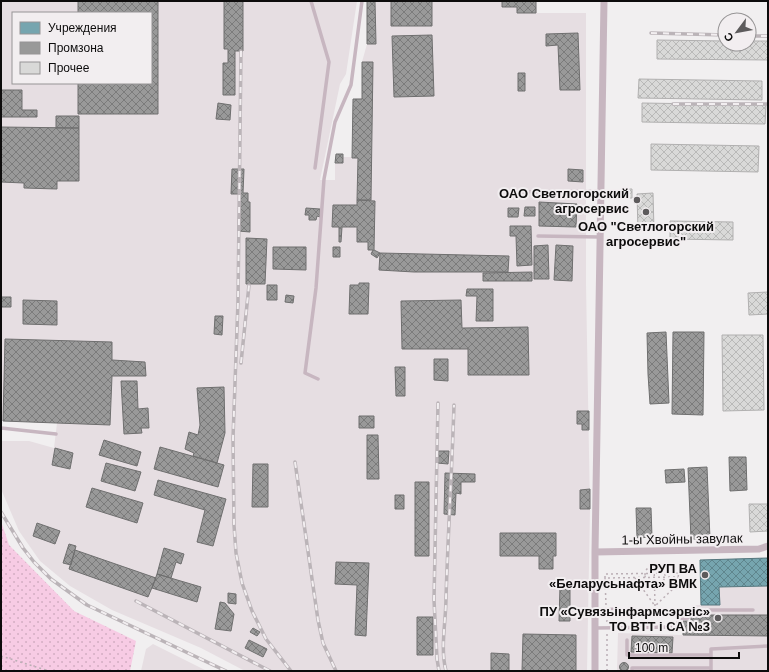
<svg xmlns="http://www.w3.org/2000/svg" width="769" height="672" font-family="Arial,sans-serif">
<style>
.built{fill:#e6dee2;fill-rule:evenodd}
.garden{fill:url(#garden-dots)}
.public{fill:url(#public-cross-hatch);stroke:#56777e}
.industry{fill:url(#industry-cross-hatch);stroke:#6f6f6f}
.building{fill:url(#building-cross-hatch);stroke:#b1b0b0}
.lines{fill:none;stroke-linecap:round;stroke-linejoin:round}
.path{stroke:#bbafb5;stroke-width:1.5;stroke-dasharray:2 3;stroke-linecap:butt}
.lane{stroke:#c7b6c0;stroke-width:3.5}
.street{stroke:#c7b6c0;stroke-width:7}
.rail-casing{stroke:#bbb4b8;stroke-width:3.5}
.rail{stroke:#f2eef0;stroke-width:2;stroke-dasharray:6;stroke-linecap:butt}
.poi-dot{fill:#5d5b5c;stroke:#f2eef0;stroke-width:1.5}
.labels{text-anchor:middle;dominant-baseline:central;stroke-width:4;stroke-linejoin:round;paint-order:stroke}
.poi-label{font-size:13px;font-weight:bold;fill:#0d0c0c;stroke:#f2eef0;text-anchor:end}
.street-label{font-size:13px;fill:#0d0c0c;stroke:#f2eef0}
</style>
<defs>
<pattern id="garden-dots" width="8" height="8" patternUnits="userSpaceOnUse"><rect width="8" height="8" fill="#f7cbe4"/><path d="M2 2h.1M6 6h.1" fill="none" stroke="#d3adc2" stroke-width="1.8" stroke-linecap="round"/></pattern>
<pattern id="public-cross-hatch" width="8" height="8" patternUnits="userSpaceOnUse"><rect width="8" height="8" fill="#76a5af"/><path d="M0 0l8 8M0 8l8-8" fill="none" stroke="#5f858d"/></pattern>
<pattern id="industry-cross-hatch" width="8" height="8" patternUnits="userSpaceOnUse"><rect width="8" height="8" fill="#999"/><path d="M0 0l8 8M0 8l8-8" fill="none" stroke="#7b7b7b"/></pattern>
<pattern id="building-cross-hatch" width="8" height="8" patternUnits="userSpaceOnUse"><rect width="8" height="8" fill="#d9d9d8"/><path d="M0 0l8 8M0 8l8-8" fill="none" stroke="#b9b9b8"/></pattern>
</defs>
<rect width="100%" height="100%" fill="#f1eff0"/>
<path class="built" d="M1,1H357L346,74L340,84L320,180H335V163L343,162V157H352L353,99L362,98V62L367,44V1H536L537,13H586V284L590,509L587,671H245L201,648L112,610L70,586L40,561L19,531L1,489V441H29L54,448L57,423L1,421ZM13,13H151V83H13ZM531,272L532,281H483V273Z
M768,558V671H617L618,633L683,635V621H691L692,605H701L700,560Z
M153,644L207,671H141L146,649Z"/>
<path class="garden" d="M1,521L9,545L74,611L136,641L130,671H1Z"/>
<path class="public" d="M768,558V586L719,587L720,605H701L700,560Z"/>
<path class="industry" d="M78,1H158V114H78V83H151V13H78Z
M224,1H243V51H235V95H223V63H228V49H224Z
M367,1H375L376,44H367Z
M391,1H432V26H391Z
M502,1H536V13H517V7H502Z
M578,33L580,90H560L558,45L546,46V34Z
M432,35L434,96L394,97L392,36Z
M362,62H373L371,200H357L358,158H352L353,99H362Z
M518,73H525V91H518Z
M1,90H22V110H37V117H1Z
M218,103L231,105L230,120L216,119Z
M56,116H79V128H56Z
M1,127L79,128V181H57V189L24,188V183L1,182Z
M336,154H343V163H335Z
M232,169H244L243,193H248V202H250V232L238,231L239,194H231Z
M568,169L583,170V182L568,181Z
M357,200L375,201L374,250L380,253L377,258L371,254L373,250H368V242H357V227H342L341,242H339V227H332L333,205H357Z
M539,202L577,204L576,227L539,226Z
M525,207H535V216H524Z
M306,208L320,209V217L317,216L316,220H309V215H305Z
M508,208H519L518,217H508Z
M510,226H531L532,265L517,266L516,236H510Z
M246,238L267,239L265,284H246Z
M548,245L549,279H534V246Z
M556,245L573,246L572,281L554,280Z
M273,247H306V270L273,269Z
M333,247H340V257H333Z
M380,253L509,256L508,272H414L379,270Z
M532,272V281H483V273Z
M359,283H369L368,314H349L350,285H359Z
M267,285H277V300H267Z
M467,289H493V321H476L477,296H466Z
M286,295L294,296L293,303L285,302Z
M1,297H11V307H1Z
M23,300L57,301V325L23,324Z
M461,300L462,328L528,327L529,375H468V349H402L401,301Z
M215,316H223L222,335L214,334Z
M666,332L669,403L650,404L648,374L647,333Z
M673,332H704L703,415L672,414Z
M5,339L112,342V360L145,362L146,376H112L110,425L3,421Z
M434,359H448V381L434,380Z
M395,367H405V396H396Z
M121,381H137L138,409L148,408L149,428H141L142,433L124,434Z
M224,387L225,433L217,463L193,456L194,453L185,449L189,432L198,435L200,425L197,388Z
M577,411H589V430H582V424H577Z
M359,416H374V428H359Z
M367,435H378L379,479H367Z
M104,440L141,452L137,466L99,455Z
M160,447L224,465L218,487L154,469Z
M55,448L73,453L70,469L52,465Z
M438,451H449L448,464L437,463Z
M729,457H746L747,490L730,491Z
M106,463L141,472L135,491L101,481Z
M253,464H268V507H252Z
M707,467L710,539H691L688,468Z
M684,469L685,482L666,483L665,470Z
M445,473L475,474V482H461V494L456,493L455,515L444,514Z
M158,480L226,499L213,546L197,542L205,510L154,495Z
M415,482H429V556H415Z
M92,488L143,503L137,523L86,507Z
M590,489V509H580V490Z
M395,495H404V509H395Z
M636,508H651L652,537L637,538Z
M37,523L60,531L55,544L33,536Z
M500,533H556V556H553V569H539V556H500Z
M69,544L76,546L71,565L63,563Z
M164,548L184,554L181,564L176,562L171,578L157,574Z
M75,550L156,578L148,597L69,569Z
M336,562L369,563L366,636L355,635L357,585L335,584Z
M157,574L201,587L197,602L152,588Z
M560,586L570,587V621H559Z
M228,593L236,594V604L228,603Z
M220,602L225,603L234,614L231,631L215,629Z
M691,615H768V636L683,635V621H691Z
M417,617H433V655H417Z
M253,628L260,632L257,636L250,632Z
M523,634L576,635V671H522Z
M632,636L673,637L672,653L631,652Z
M249,640L267,649L263,657L245,648Z
M491,653L509,654V671H491Z
M619.5 667a4.5 4.5 0 1 1 9 0a4.5 4.5 0 1 1-9 0Z"/>
<path class="building" d="M657,40L725,41V44H749V41H768V60L657,59Z
M639,79L762,81V100L638,98Z
M642,103L766,105L765,124L642,122Z
M651,144L759,146L758,172L651,170Z
M624,189H632V198H624Z
M653,193L654,230L638,231L637,194Z
M670,221L733,222V240L670,239Z
M768,292V314L749,315L748,293Z
M722,335H763L764,410L723,411Z
M749,504H768V531L750,532Z"/>
<g class="lines">
<path class="path" d="M654,564L655,606
M645 575a10 10 0 1 1 20 0a10 10 0 1 1-20 0Z
M605,578V574L679,573L678,577
M635,578L655,606
M606,605L605,578L678,577V584L655,606
M607,615V623
M1,656L49,671
M607,671V633"/>
<path class="lane" d="M311,1L329,62L315,168
M521,192L601,191
M538,236L600,237
M318,379L305,373L316,288L324,179L335,122L351,85L362,1
M1,428L56,434
M595,610L618,609L624,613H670
M595,628L675,627H677L679,619L688,618L689,611L691,610H753
M627,640V655H711
M632,671V668H711
M711,671V649L768,646"/>
<path class="street" d="M595,552L759,549L768,546
M595,671V552L604,1"/>
<defs>
<path id="rail" d="M651,33L725,35
M749,36H768
M241,51L238,301L233,438L234,525L236,553L242,583L252,611L266,639L291,671
M673,104H768
M241,363L249,285
M438,403L434,600L437,659L439,671
M295,462L318,620L323,643L336,671
M1,512L23,548L34,562L51,579L87,605L226,671
M136,601L270,671
M446,671C440,648 446,621 446,598C448,533 452,469 454,405"/>
</defs>
<use href="#rail" class="rail-casing"/>
<use href="#rail" class="rail"/>
</g>
<g class="poi-dot">
<circle cx="637" cy="200" r="4"/>
<circle cx="646" cy="212" r="4"/>
<circle cx="705" cy="575" r="4"/>
<circle cx="718" cy="618" r="4"/>
</g>
<g class="labels">
<g class="poi-label">
<text x="629" y="193">ОАО Светлогорский<tspan x="629" dy="15">агросервис</tspan></text>
<text x="646" y="226" text-anchor="middle">ОАО "Светлогорский<tspan x="646" dy="15">агросервис"</tspan></text>
<text x="697" y="568">РУП ВА<tspan x="697" dy="15">«Беларусьнафта» ВМК</tspan></text>
<text x="710" y="611">ПУ «Сувязьінфармсэрвіс»<tspan x="710" dy="15">ТО ВТТ і СА №3</tspan></text>
</g>
<g class="street-label">
<text transform="translate(682 539) rotate(-1)">1-ы Хвойны завулак</text>
</g>
</g>
<rect width="769" height="672" fill="none" stroke="#0d0c0c" stroke-width="4"/>
<rect x="12" y="12" width="140" height="72" fill="#f2eef0" stroke="#969495"/>
<rect x="20" y="22" width="20" height="12" fill="#76a5af" stroke="#969495"/>
<text x="48" y="32" font-size="12" fill="#0d0c0c">Учреждения</text>
<rect x="20" y="42" width="20" height="12" fill="#999999" stroke="#969495"/>
<text x="48" y="52" font-size="12" fill="#0d0c0c">Промзона</text>
<rect x="20" y="62" width="20" height="12" fill="#d9d9d8" stroke="#969495"/>
<text x="48" y="72" font-size="12" fill="#0d0c0c">Прочее</text>
<g transform="translate(737 32) rotate(238)"><circle r="19" fill="#f2eef0" stroke="#969495"/>
<path d="M0-3L7 15L0 10L-7 15Z" fill="#5d5b5c"/>
<text y="-6" font-size="11" font-weight="bold" text-anchor="middle" fill="#0d0c0c">С</text>
</g>
<path d="M629 652v6h110v-6" fill="none" stroke="#0d0c0c" stroke-width="2"/>
<text x="635" y="652" font-size="12" fill="#0d0c0c" stroke="#f2eef0" stroke-width="3" paint-order="stroke">100 m</text>
</svg>
